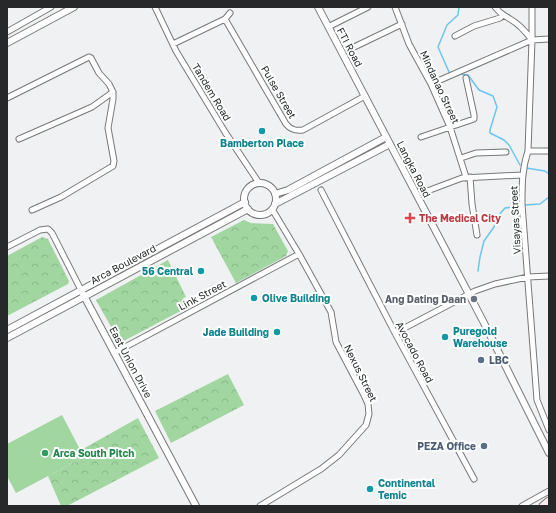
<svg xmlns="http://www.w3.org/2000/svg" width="556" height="513" font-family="'Golos Text',sans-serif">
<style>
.green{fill:#a1d6a0}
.park{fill:url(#park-crowns)}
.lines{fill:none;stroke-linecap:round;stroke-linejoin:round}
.stream{stroke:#6cc4f0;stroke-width:1.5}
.minor-casing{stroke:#777879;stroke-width:7}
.tertiary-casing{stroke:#777879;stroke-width:8}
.secondary-casing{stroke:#777879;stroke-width:9}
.minor{stroke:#fff;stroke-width:5}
.tertiary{stroke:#fff;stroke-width:6}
.secondary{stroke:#fdeef1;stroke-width:7}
.culture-dot{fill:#0f9aa8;stroke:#feffff;stroke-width:1.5}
.health-dot{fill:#e0444e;stroke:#feffff;stroke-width:1.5}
.worship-dot{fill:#6b7280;stroke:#feffff;stroke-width:1.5}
.service-dot{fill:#5c6f8a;stroke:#feffff;stroke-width:1.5}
.leisure-dot{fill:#2e9e5b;stroke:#feffff;stroke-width:1.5}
.labels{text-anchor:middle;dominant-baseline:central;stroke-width:4;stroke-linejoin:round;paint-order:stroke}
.street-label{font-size:10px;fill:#272829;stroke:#feffff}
.culture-label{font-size:10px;font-weight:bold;fill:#0d838f;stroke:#feffff;text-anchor:start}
.health-label{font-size:10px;font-weight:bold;fill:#be3a42;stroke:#feffff;text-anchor:start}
.worship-label{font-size:10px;font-weight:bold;fill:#5b616d;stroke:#feffff;text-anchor:end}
.service-label{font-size:10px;font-weight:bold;fill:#4e5e75;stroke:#feffff;text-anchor:start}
.leisure-label{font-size:10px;font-weight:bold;fill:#27864d;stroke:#feffff;text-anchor:start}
</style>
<defs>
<pattern id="park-crowns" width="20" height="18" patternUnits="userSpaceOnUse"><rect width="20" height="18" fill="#a1d6a0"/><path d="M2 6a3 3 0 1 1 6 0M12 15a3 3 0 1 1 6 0" fill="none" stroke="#8bb88a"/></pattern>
</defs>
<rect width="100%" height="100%" fill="#f0f1f3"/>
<path class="green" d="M62,415L84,457L16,493L7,476V444Z"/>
<path class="park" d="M244,220L251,223L273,224L288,251L286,256L236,283L211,237Z
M42,237L48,239L69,281L68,284L7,316V256Z
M168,260L186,297L183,298L188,307L120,343L96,300Z
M228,374L244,405L171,443L155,411Z
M138,418L159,458L67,506H61L48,476L84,457L81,450Z"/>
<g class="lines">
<path class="stream" d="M451,73L449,72L438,47L447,25L458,15L459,7
M459,74L468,75L479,90L493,96L497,107L490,130V133L504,140L509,145L520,165
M526,168L545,171L549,174
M525,205L540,204L549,197
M478,271L480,257L484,241L494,227L498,216L505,208L521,206"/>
<defs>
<path id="minor" d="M155,7L176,51L225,132L259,183
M395,7L409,44L431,84L450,127L466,177
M495,7C501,15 503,14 510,19C519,24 526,32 532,40
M532,7V40L528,151C522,169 522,185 522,204L537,400L549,430
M225,19L286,124C291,130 296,131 303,130L365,96
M225,19L230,13
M332,25L368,7
M7,32L51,7
M455,36L474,26L500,18L503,15
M173,44L225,19
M350,49L402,24
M431,84L532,40L549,39
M7,98L89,57L91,58L99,73L109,84L113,92V99L108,128L114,161L113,166L61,197L32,210
M421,137L474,119V115L466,78
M19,139L92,107L113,92
M528,151H549
M461,158L476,153L506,152
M470,177L472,204L477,235
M321,190L395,333L474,479
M422,193L462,178L522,175
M7,247L40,230L48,229L52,233L81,290
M395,333L475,291L495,284L528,277L549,276
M114,353L299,254
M260,506L321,469L339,455L366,425L369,414L368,404L364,395L336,342L331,312L299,254L272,209
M522,506L549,491"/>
<path id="tertiary" d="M318,7L483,321L549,453
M7,43L74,7
M244 199a16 16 0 1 1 32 0a16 16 0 1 1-32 0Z
M275,194L288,190L386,137
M275,204L390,144
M83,294L196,506
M7,330L245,202
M7,338L248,209"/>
<path id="secondary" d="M543,506L549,501"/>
</defs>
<use href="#minor" class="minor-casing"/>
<use href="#tertiary" class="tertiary-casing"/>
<use href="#secondary" class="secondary-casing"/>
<use href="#minor" class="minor"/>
<use href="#tertiary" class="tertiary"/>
<use href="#secondary" class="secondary"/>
</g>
<g class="culture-dot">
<circle cx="262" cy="131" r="4"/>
<circle cx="201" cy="271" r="4"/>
<circle cx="254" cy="298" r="4"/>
<circle cx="277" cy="332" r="4"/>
<circle cx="445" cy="337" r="4"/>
<circle cx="370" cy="489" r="4"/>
</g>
<path class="health-dot" d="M408 212h4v4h4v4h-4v4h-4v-4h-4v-4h4z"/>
<circle class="worship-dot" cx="474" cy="299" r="4"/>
<g class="service-dot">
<circle cx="481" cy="360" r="4"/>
<circle cx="484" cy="446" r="4"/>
</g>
<circle class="leisure-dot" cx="45" cy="453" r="4"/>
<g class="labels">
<g class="street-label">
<text transform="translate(350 47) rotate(62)">FTI Road</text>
<text transform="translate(440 87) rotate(65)">Mindanao Street</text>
<text transform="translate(212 92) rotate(59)">Tandem Road</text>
<text transform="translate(279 92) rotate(60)">Pulse Street</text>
<text transform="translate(414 169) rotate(63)">Langka Road</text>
<text transform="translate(515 220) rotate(-93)">Visayas Street</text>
<text transform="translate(123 264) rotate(-28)">Arca Boulevard</text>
<text transform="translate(202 295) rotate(-28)">Link Street</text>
<text transform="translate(415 352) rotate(62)">Avocado Road</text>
<text transform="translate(131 362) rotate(62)">East Union Drive</text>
<text transform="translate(361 373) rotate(64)">Nexus Street</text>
</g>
<g class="culture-label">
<text x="262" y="143" text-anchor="middle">Bamberton Place</text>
<text x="193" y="271" text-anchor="end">56 Central</text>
<text x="262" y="298">Olive Building</text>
<text x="453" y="331">Puregold<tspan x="453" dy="12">Warehouse</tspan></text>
<text x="269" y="332" text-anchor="end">Jade Building</text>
<text x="378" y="483">Continental<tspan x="378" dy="12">Temic</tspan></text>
</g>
<g class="health-label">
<text x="419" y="218">The Medical City</text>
</g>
<g class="worship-label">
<text x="466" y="299">Ang Dating Daan</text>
</g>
<g class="service-label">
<text x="489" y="360">LBC</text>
<text x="476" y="446" text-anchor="end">PEZA Office</text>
</g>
<g class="leisure-label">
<text x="53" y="453">Arca South Pitch</text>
</g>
</g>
<rect width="556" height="513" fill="none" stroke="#272829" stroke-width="16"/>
</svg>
